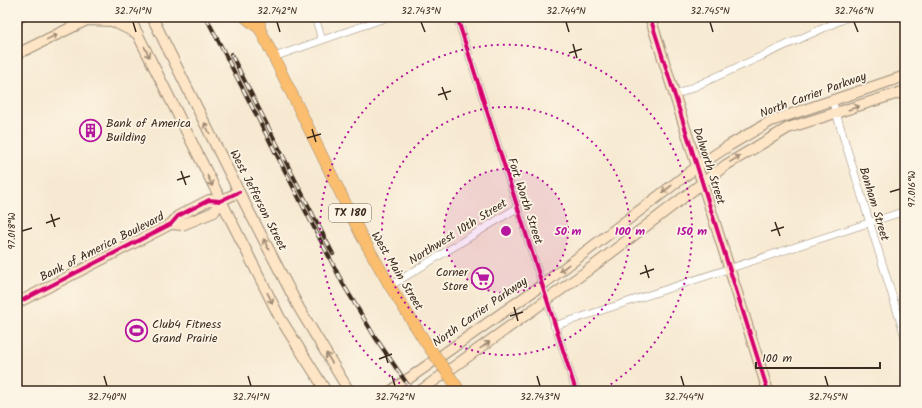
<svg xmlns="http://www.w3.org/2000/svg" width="922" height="408" font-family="Kalam,sans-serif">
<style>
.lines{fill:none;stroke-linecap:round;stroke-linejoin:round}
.street-casing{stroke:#998a78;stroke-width:8}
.secondary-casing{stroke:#998a78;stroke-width:12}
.primary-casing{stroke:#998a78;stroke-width:12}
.highway-casing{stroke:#998a78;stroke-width:14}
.street{stroke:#fff;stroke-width:7}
.secondary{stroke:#fde5c5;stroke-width:10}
.primary{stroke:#fbbd6e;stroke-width:11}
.highway{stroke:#fbbd6e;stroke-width:13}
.rail-casing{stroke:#3b2a1e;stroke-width:4}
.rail{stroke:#fcf5e5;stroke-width:2.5;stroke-dasharray:8;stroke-linecap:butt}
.primary-bridge-casing{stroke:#998a78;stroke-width:12;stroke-linecap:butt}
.primary-bridge{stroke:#fbbd6e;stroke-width:11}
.cycleway-casing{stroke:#fcf5e5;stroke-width:6}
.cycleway{stroke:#d6006c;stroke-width:4}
.oneway{stroke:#9c8872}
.ticks{fill:none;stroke:#3b2a1e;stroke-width:1.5}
.ring{fill:none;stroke:#b5179e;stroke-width:2;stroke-dasharray:2 4}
.labels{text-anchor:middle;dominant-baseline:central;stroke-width:3.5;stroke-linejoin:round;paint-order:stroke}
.shield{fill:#fcf5e5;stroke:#75675a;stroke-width:1}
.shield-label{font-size:11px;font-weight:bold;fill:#3b2a1e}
.street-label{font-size:12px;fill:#3b2a1e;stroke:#fcf5e5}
.poi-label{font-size:12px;fill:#3b2a1e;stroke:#fcf5e5;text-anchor:start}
.centre{fill:#b5179e;stroke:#fcf5e5;stroke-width:2}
.ring-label{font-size:12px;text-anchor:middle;font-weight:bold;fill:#b5179e;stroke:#fcf5e5;stroke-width:3.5;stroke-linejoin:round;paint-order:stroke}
.neatline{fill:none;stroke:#3b2a1e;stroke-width:1.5}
.ticks-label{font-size:10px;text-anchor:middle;fill:#3b2a1e}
</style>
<rect width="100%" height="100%" fill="#fcf5e5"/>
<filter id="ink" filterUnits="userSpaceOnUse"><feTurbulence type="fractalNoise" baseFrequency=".025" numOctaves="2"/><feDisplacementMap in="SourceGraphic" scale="8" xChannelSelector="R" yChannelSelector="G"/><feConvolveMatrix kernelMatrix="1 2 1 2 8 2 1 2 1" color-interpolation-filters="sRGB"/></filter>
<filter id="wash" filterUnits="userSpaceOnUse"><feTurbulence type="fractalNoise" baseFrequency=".012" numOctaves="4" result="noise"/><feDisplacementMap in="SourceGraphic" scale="16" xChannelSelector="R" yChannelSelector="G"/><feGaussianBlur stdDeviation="0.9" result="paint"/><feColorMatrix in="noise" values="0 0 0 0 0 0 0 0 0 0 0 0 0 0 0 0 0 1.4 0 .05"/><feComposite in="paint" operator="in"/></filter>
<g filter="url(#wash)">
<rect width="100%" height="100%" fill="#f7e9d1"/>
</g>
<g filter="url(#ink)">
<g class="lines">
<defs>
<path id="street" d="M315,17L322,40
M457,17L576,391
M274,57L388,17
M676,95L848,17
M832,100L905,337
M390,286L517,208
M554,326L905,211"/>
<path id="secondary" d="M129,17L280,318L326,391
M152,17L239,192L299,308L349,391
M650,17L768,391
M87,20L112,21L138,34
M17,54L93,17
M171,224L182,225L214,212L220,201
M17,303L171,224L178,216L209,200L220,201L239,192
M391,391L542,285L698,166L730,145L771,121L905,76
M420,391L587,271L726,165L788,128L905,91"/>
<path id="primary" d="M245,17L260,29
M259,17L260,29L361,235L390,286L424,340"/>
<path id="highway" d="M17,18L19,17"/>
</defs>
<use href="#street" class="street-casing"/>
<use href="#secondary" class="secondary-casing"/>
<use href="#primary" class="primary-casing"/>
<use href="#highway" class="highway-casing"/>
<use href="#street" class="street"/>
<use href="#secondary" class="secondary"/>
<use href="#primary" class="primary"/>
<use href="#highway" class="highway"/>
<defs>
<path id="rail" d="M206,17L343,284L375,337L412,391
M231,54L333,254"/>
</defs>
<use href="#rail" class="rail-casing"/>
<use href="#rail" class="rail"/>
<defs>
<path id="primary-bridge" d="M424,340L460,391"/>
</defs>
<use href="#primary-bridge" class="primary-bridge-casing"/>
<use href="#primary-bridge" class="primary-bridge"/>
<defs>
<path id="cycleway" d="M457,17L576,391
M650,17L768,391
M17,303L171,224L178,216L209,200L220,201L239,192"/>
</defs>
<use href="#cycleway" class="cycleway-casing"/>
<use href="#cycleway" class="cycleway"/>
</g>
<defs><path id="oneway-shaft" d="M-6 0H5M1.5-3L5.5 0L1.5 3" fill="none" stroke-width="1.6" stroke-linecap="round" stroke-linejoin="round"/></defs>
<g class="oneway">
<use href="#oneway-shaft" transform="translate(52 37) rotate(-26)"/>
<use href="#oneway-shaft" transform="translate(147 52) rotate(64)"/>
<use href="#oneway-shaft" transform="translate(854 108) rotate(-18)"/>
<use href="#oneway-shaft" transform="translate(207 128) rotate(-116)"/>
<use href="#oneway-shaft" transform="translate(735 159) rotate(-32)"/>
<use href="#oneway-shaft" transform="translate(210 181) rotate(64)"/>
<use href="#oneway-shaft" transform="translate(667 189) rotate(143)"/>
<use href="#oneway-shaft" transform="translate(266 244) rotate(-117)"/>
<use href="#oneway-shaft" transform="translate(564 268) rotate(143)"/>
<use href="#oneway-shaft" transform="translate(270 298) rotate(63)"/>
<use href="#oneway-shaft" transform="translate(485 345) rotate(-36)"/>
<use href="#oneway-shaft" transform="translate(329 358) rotate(-121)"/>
</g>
</g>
<path class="ticks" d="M133,22L136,32M277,22L280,32M421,22L425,32M566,22L569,32M710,22L713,32M854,22L858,32M573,44L577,58M569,53L582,49M442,87L447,100M438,95L451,91M312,129L316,142M307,138L321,134M181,171L186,185M177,180L190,176M890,192L900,189M51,214L55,227M775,222L780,236M46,223L60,218M22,231L32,228M771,231L784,227M645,265L649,278M640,274L654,269M514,307L518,321M510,316L523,312M384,350L388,363M379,359L392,354M104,376L107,386M248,376L251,386M392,376L395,386M537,376L540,386M681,376L684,386M825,376L828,386"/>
<circle cx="506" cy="231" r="62" fill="#b5179e" fill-opacity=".12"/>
<g class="ring">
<circle cx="506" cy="231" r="62"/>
<circle cx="506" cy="231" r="124"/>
<path d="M410 390A186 186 0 1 1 602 390"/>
</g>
<defs>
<symbol id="building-ring" viewBox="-11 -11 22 22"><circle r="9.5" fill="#fcf5e5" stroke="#b5179e" stroke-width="1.5"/><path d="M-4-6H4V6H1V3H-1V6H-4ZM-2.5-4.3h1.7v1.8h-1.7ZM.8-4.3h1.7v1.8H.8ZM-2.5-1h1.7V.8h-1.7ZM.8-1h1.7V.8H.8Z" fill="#b5179e"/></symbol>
<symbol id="supermarket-ring" viewBox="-11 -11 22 22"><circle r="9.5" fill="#fcf5e5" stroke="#b5179e" stroke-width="1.5"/><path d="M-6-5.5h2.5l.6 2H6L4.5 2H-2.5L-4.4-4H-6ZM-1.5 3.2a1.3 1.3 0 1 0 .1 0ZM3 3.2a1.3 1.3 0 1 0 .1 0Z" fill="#b5179e"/></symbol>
<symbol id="stadium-ring" viewBox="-11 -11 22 22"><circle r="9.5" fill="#fcf5e5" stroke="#b5179e" stroke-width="1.5"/><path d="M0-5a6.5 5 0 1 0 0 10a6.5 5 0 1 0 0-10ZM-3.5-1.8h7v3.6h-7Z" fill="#b5179e"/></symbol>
</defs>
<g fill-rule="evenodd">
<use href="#building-ring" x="78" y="118" width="25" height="25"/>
<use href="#supermarket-ring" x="470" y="266" width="25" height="25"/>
<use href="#stadium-ring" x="124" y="318" width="25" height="25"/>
</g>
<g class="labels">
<rect class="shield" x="329" y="204" width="42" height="18" rx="3"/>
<g class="shield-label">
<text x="350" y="213">TX 180</text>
</g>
<g class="street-label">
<text transform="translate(813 95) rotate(-20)">North Carrier Parkway</text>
<text transform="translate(709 166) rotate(72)">Dalworth Street</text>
<text transform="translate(258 200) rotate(63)">West Jefferson Street</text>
<text transform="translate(525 201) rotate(72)">Fort Worth Street</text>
<text transform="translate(874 204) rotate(73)">Bonham Street</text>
<text transform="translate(458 232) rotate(-32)">Northwest 10th Street</text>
<text transform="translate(102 247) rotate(-27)">Bank of America Boulevard</text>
<text transform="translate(397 271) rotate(59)">West Main Street</text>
<text transform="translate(480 312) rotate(-35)">North Carrier Parkway</text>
</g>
<g class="poi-label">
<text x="106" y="123">Bank of America<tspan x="106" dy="14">Building</tspan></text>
<text x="468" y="272" text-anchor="end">Corner<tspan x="468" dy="14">Store</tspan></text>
<text x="152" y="324">Club4 Fitness<tspan x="152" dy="14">Grand Prairie</tspan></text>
</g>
</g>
<circle cx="506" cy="231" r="6" class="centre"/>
<g class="ring-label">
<text x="568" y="235">50 m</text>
<text x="630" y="235">100 m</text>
<text x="692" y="235">150 m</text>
</g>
<rect width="922" height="408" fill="none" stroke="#fcf5e5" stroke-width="44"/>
<path d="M756 362v6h124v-6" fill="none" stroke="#3b2a1e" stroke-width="2"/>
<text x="762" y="362" font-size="12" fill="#3b2a1e" stroke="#fcf5e5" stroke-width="3" paint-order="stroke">100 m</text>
<rect x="22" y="22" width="878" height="364" class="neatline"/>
<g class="ticks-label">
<text x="133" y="14">32.741°N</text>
<text x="277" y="14">32.742°N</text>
<text x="421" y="14">32.743°N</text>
<text x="566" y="14">32.744°N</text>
<text x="710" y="14">32.745°N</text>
<text x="854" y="14">32.746°N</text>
<text transform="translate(911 189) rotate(-90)" y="4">97.016°W</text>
<text transform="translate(11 231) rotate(-90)" y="4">97.018°W</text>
<text x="107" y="400">32.740°N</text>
<text x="251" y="400">32.741°N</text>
<text x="395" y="400">32.742°N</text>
<text x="540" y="400">32.743°N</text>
<text x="684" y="400">32.744°N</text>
<text x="828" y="400">32.745°N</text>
</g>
</svg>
